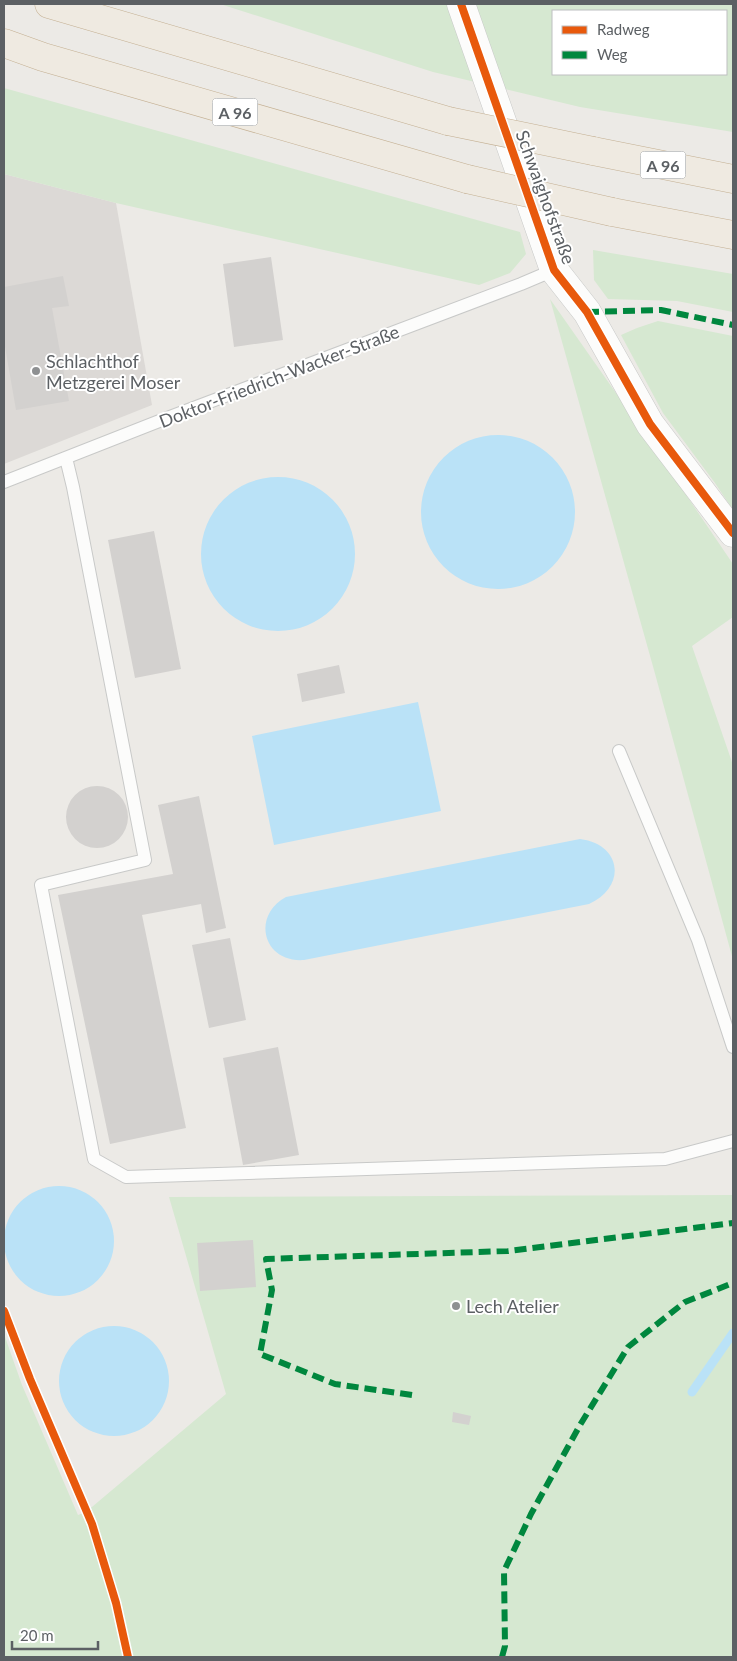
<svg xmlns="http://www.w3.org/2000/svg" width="737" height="1661" font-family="Lato,sans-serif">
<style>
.industrial{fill:#dcd9d6}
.green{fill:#d6e8d1;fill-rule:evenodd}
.water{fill:#bae2f7}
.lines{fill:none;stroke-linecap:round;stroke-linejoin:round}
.stream{stroke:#bae2f7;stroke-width:9}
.building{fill:#d3d1cf}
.service-casing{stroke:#c8c9c8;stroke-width:14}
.tertiary-casing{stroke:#c8c9c8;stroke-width:29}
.motorway-casing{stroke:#c4b093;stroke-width:29}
.service{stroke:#fcfcfb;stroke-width:12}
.tertiary{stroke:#fcfcfb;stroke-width:28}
.motorway{stroke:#efeae1;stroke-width:28}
.motorway-bridge-casing{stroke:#c4b093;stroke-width:29;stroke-linecap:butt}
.motorway-bridge{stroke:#efeae1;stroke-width:28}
.quiet{stroke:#00873e;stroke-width:6;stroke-dasharray:12 6;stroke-linecap:butt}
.cycleway-casing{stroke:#fff;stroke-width:11}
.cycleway{stroke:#e8590c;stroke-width:8}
.poi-dot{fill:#8e9092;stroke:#fff;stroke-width:2}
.labels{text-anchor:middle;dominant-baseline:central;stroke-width:4;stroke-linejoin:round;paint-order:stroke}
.shield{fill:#fff;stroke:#8d9092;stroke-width:1}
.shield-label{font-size:16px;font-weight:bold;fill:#5c6064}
.street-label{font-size:18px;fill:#5c6064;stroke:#fff}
.poi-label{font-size:18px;fill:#5c6064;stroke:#fff;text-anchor:start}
</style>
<rect width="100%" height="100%" fill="#eceae6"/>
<path class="industrial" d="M4,174L116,203L152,405L4,464Z"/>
<path class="green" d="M220,4H733V132L580,107L433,72ZM553,11H726V74H553Z
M4,88L520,232L526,254L510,273L479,285L116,203L4,174Z
M593,250L733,274V312L677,301L608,299L594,280Z
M550,299L644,433L733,564V617L692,646L733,765V960L654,670Z
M658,321L733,336V510L715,483L663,413L621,335L637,328Z
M733,1195V1657H4V1334L22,1385L78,1515L86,1512L226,1394L169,1197Z"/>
<path class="water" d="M421 512a77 77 0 1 1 154 0a77 77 0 1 1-154 0Z
M201 554a77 77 0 1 1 154 0a77 77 0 1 1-154 0Z
M418,702L441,811L274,845L252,736Z
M580,839C622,844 627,887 589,904L304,960C263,963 251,916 286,897Z
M4 1241a55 55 0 1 1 110 0a55 55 0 1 1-110 0Z
M59 1381a55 55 0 1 1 110 0a55 55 0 1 1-110 0Z"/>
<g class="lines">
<path class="stream" d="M692,1392L733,1333"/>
</g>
<path class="building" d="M271,257L283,340L234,347L223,264Z
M63,276L69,306L52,308L69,401L16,410L4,341V287Z
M154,531L181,669L135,678L108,540Z
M339,665L345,693L302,702L297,674Z
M66 817a31 31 0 1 1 62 0a31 31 0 1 1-62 0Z
M199,796L226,928L206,933L201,904L142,915L186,1128L110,1144L58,895L173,874L158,805Z
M230,938L246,1020L209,1028L192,945Z
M278,1047L299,1155L243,1165L223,1058Z
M253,1240L256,1287L200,1291L197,1243Z
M453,1412L471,1416L469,1425L452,1422Z"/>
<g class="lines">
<defs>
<path id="service" d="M66,458L73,487L145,860L41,885L94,1159L126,1177L665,1159L733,1141
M4,482L167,418L521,284L554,270
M619,751L698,940L733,1047"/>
<path id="tertiary" d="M461,4L554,270L587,312L650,424L733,533"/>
<path id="motorway" d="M49,4L448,121
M4,43L43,57L467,179
M593,151L733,179
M612,212L733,235"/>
</defs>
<use href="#service" class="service-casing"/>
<use href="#tertiary" class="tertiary-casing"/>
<use href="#motorway" class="motorway-casing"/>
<use href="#service" class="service"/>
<use href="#tertiary" class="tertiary"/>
<use href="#motorway" class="motorway"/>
<defs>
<path id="motorway-bridge" d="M448,121L593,151
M467,179L612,212"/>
</defs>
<use href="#motorway-bridge" class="motorway-bridge-casing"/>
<use href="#motorway-bridge" class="motorway-bridge"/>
<path class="quiet" d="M587,312L661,310L733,325
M412,1395L335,1384L260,1354L272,1290L266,1259L508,1251L733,1223
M502,1657L505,1646L504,1571L531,1514L580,1425L628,1347L685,1302L733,1283"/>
<defs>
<path id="cycleway" d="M461,4L554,270L587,312L650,424L733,533
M4,1311L30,1379L92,1524L116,1603L128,1657"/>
</defs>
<use href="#cycleway" class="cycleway-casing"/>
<use href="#cycleway" class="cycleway"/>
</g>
<g class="poi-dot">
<circle cx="36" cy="371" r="5"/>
<circle cx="456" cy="1306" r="5"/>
</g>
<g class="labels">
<g class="shield">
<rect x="212.5" y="98.5" width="45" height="27" rx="4"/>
<rect x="640.5" y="151.5" width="45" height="27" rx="4"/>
</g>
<g class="shield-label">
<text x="235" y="112">A 96</text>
<text x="663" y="165">A 96</text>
</g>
<g class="street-label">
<text transform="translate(546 197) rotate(70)">Schwaighofstraße</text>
<text transform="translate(279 376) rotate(-21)">Doktor-Friedrich-Wacker-Straße</text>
</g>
<g class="poi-label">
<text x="46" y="361">Schlachthof<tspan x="46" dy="21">Metzgerei Moser</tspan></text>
<text x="466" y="1306">Lech Atelier</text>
</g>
</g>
<rect width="737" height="1661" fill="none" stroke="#5c6064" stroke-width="10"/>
<rect x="552" y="10" width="175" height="65" fill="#ffffff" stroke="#bebfc1"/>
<rect x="562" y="26" width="25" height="8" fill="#e8590c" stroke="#bebfc1"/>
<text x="597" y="35" font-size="15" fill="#5c6064">Radweg</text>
<rect x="562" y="51" width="25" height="8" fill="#00873e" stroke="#bebfc1"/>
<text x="597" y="60" font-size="15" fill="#5c6064">Weg</text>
<path d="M12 1641v8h86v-8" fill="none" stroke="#5c6064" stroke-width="2.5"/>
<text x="20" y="1641" font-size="15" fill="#5c6064" stroke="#ffffff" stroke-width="4" paint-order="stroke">20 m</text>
</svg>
